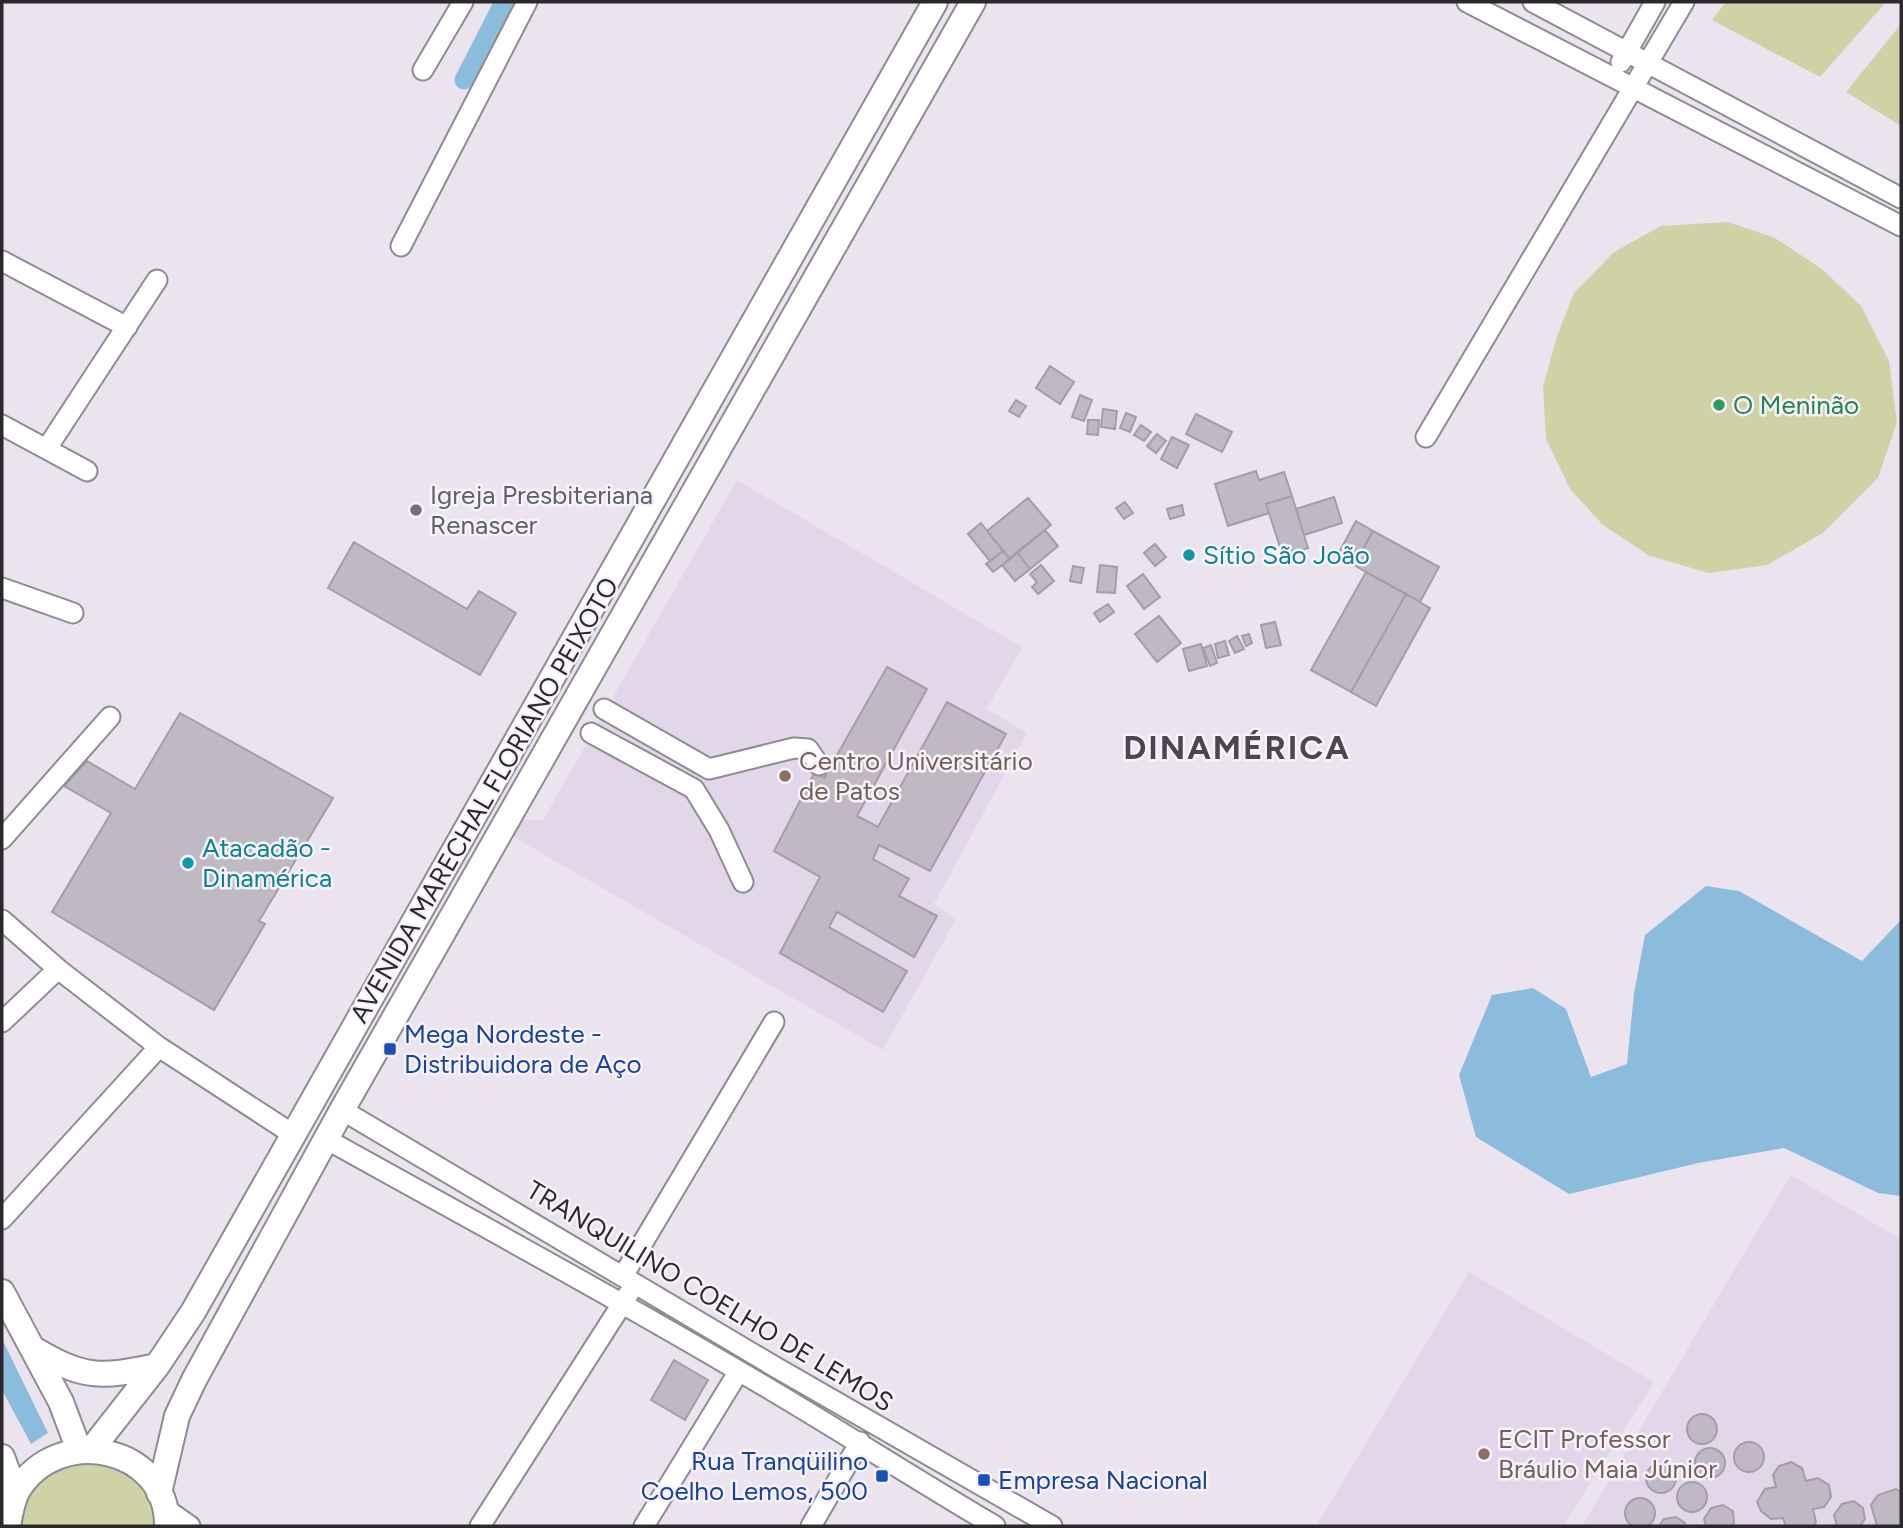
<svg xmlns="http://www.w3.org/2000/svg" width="1903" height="1528" font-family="Figtree,sans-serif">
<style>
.built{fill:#e1d7e8}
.green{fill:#cfd2a5}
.water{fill:#8cbcdc}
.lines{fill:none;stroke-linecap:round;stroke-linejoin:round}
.canal{stroke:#8cbcdc;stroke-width:19}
.building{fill:#bfb9c3;stroke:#a49da8;stroke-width:2}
.minor-casing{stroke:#908a94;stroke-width:23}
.major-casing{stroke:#908a94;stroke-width:28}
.minor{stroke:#fff;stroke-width:19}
.major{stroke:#fff;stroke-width:24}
.leisure-dot{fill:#2e9e5b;stroke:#f8f2fd;stroke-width:2.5}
.worship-dot{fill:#6b7280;stroke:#f8f2fd;stroke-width:2.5}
.culture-dot{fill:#0f9aa8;stroke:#f8f2fd;stroke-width:2.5}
.education-dot{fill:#8d6e63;stroke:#f8f2fd;stroke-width:2.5}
.transit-dot{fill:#1a4fb4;stroke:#f8f2fd;stroke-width:2.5}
.labels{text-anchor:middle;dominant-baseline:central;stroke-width:5;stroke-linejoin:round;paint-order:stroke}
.leisure-label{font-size:26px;fill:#27864d;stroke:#f8f2fd;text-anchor:start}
.worship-label{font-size:26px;fill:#5b616d;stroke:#f8f2fd;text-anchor:start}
.culture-label{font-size:26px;fill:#0d838f;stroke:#f8f2fd;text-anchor:start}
.education-label{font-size:26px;fill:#785e54;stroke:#f8f2fd;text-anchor:start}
.street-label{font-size:26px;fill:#2c292d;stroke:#f8f2fd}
.transit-label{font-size:26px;fill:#164399;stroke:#f8f2fd;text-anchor:start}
.district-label{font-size:33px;font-weight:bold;letter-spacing:2px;fill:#4c464f;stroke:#f8f2fd}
</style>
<rect width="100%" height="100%" fill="#ebe4ef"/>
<path class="built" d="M737,480L1022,647L987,709L1027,733L934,904L956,919L883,1050L512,836L520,819L543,820Z
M1791,1175L1901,1239V1526H1582Z
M1469,1272L1654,1382L1563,1526H1316Z"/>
<path class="green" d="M1726,2H1886L1820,77L1712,20Z
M1901,24V126L1846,92Z
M1728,222L1775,238L1822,269L1861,306L1889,361L1897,422L1878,478L1823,533L1767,565L1709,573L1650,556L1603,525L1570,489L1546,439L1543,387L1557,336L1574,293L1614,252L1661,226Z
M95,1455L147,1481L161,1526H13L36,1473Z"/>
<path class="water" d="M1706,886L1739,891L1862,961L1901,920V1196L1878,1193L1784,1148L1698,1163L1569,1194L1476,1137L1459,1075L1492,995L1533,988L1566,1009L1591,1077L1627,1064L1634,993L1645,935Z
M2,1339L48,1433L31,1444L2,1390Z"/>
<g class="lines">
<path class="canal" d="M464,80L504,2"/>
</g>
<path class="building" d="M1050,366L1074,382L1060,404L1036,388Z
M1080,395L1092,400L1084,421L1072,417Z
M1016,400L1026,406L1019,417L1009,411Z
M1103,409L1117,411L1115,429L1101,427Z
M1126,413L1136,417L1130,432L1120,428Z
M1196,414L1232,432L1222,452L1186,434Z
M1088,420H1099L1098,435L1087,434Z
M1141,425L1151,432L1144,441L1134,435Z
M1157,434L1166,441L1156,453L1147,446Z
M1172,437L1189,445L1177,468L1161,459Z
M1256,471L1259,480L1284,472L1292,496L1266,504L1269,513L1228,526L1215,484Z
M1292,496L1308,548L1283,556L1266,504Z
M1334,497L1342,523L1304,535L1296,509Z
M1028,498L1051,525L1010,559L987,531Z
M1125,502L1133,513L1124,519L1116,508Z
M1182,505L1184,515L1170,519L1167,509Z
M1356,521L1373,531L1354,565L1337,556Z
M981,523L1003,551L990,561L968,534Z
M1045,530L1058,546L1030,569L1017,552Z
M1373,531L1439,567L1420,602L1354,565Z
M354,542L467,609L479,591L516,613L480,675L328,588Z
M1155,544L1166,557L1155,566L1144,553Z
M1003,551L1010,559L993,572L986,564Z
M1017,552L1030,569L1015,581L1002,565Z
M1041,565L1054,581L1038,594L1032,587L1037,582L1030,574Z
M1100,565L1117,567L1115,593L1097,592Z
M1073,566L1084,568L1081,583L1070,581Z
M1366,572L1406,594L1351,692L1311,670Z
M1143,574L1160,597L1144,609L1127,586Z
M1406,594L1430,608L1376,706L1351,692Z
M1108,604L1114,612L1100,622L1094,613Z
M1159,616L1181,643L1157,662L1135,634Z
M1275,622L1281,645L1266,648L1261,625Z
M1249,634L1252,643L1246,646L1242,636Z
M1237,636L1244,649L1235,653L1229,641Z
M1225,641L1229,655L1218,658L1215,644Z
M1201,644L1207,666L1189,671L1183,649Z
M1211,645L1217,663L1210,666L1203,648Z
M887,667L927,689L857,816L878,827L947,702L1006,734L930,871L879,845L873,859L909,879L899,896L937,916L914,957L837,912L829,927L907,971L883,1012L780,953L820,877L774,851L815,772L824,778Z
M180,713L333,798L259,921L265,924L214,1010L52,912L111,813L64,786L87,761L135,789Z
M674,1360L708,1380L685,1420L651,1400Z
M1687 1429a15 15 0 1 1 30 0a15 15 0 1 1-30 0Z
M1734 1457a15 15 0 1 1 30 0a15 15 0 1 1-30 0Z
M1695 1463a15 15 0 1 1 30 0a15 15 0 1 1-30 0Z
M1791,1462L1802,1468L1806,1481L1818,1478L1829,1485L1831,1497L1824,1507L1813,1509L1816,1522L1813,1526H1786L1783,1518L1771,1519L1761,1511L1757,1502L1765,1489L1776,1487L1773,1475L1779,1466Z
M1646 1478a15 15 0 1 1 30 0a15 15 0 1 1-30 0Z
M1677 1497a15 15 0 1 1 30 0a15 15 0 1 1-30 0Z
M1896,1489L1901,1492V1526H1877L1871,1505L1878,1495Z
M1625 1513a15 15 0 1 1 30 0a15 15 0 1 1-30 0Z
M1854,1501L1863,1508L1865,1519L1860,1526H1837L1834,1515L1842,1504Z
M1723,1505L1733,1511L1734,1523L1732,1526H1706L1704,1519L1711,1508Z
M1676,1517L1685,1523V1526H1659L1664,1519Z"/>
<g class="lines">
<defs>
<path id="minor" d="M1467,2L1901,226
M1533,2L1901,198
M1621,62L1655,2
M423,70L463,2
M401,246L527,2
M2,261L127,327
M2,425L87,471
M1426,437L1684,2
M47,448L157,280
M2,588L73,613
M604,709L709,769L794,748L808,749L819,765
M591,733L694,789L719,830L743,882
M2,839L110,717
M2,920L58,969L159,1047L294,1135
M2,1022L58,969
M342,1110L777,1368L1052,1526
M326,1139C464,1216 602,1290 737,1370C824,1420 908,1475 995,1526
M2,1219L159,1047
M623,1276L774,1022
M163,1507L190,1526
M480,1526L629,1293
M644,1526L739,1371
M811,1526L860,1442"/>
<path id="major" d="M2,1292L61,1402L79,1450
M32,1348C84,1379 100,1378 157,1366
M91,1450L157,1366L193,1312L935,2
M2,1457L8,1473L11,1507
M159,1493L177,1416L194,1380L342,1110L973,2
M8,1526C10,1514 12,1501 18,1490C58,1424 168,1446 167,1526"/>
</defs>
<use href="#minor" class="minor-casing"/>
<use href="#major" class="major-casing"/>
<use href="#minor" class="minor"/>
<use href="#major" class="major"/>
</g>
<circle class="leisure-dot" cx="1719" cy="405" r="7"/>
<circle class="worship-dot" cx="416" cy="510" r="7"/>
<g class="culture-dot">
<circle cx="1189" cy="555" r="7"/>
<circle cx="188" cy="863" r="7"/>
</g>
<g class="education-dot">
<circle cx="785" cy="776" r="7"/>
<circle cx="1484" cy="1454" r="7"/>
</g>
<g class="transit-dot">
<rect x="383" y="1042" width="14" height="14" rx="3.5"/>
<rect x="875" y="1469" width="14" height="14" rx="3.5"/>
<rect x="977" y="1473" width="14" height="14" rx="3.5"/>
</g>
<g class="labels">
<g class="leisure-label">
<text x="1733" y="405">O Meninão</text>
</g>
<g class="worship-label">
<text x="430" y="495">Igreja Presbiteriana<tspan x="430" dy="30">Renascer</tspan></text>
</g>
<g class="culture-label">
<text x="1203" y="555">Sítio São João</text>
<text x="202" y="848">Atacadão -<tspan x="202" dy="30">Dinamérica</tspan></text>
</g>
<g class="education-label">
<text x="799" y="761">Centro Universitário<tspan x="799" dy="30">de Patos</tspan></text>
<text x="1498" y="1439">ECIT Professor<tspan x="1498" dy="30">Bráulio Maia Júnior</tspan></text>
</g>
<g class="street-label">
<text transform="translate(484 800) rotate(-60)">AVENIDA MARECHAL FLORIANO PEIXOTO</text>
<text transform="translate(710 1296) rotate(31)">TRANQUILINO COELHO DE LEMOS</text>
</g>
<g class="transit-label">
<text x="404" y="1034">Mega Nordeste -<tspan x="404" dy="30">Distribuidora de Aço</tspan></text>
<text x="868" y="1461" text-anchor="end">Rua Tranqüilino<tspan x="868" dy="30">Coelho Lemos, 500</tspan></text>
<text x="998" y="1480">Empresa Nacional</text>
</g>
<g class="district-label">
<text x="1237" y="747">DINAMÉRICA</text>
</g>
</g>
<rect width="1903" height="1528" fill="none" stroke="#2c292d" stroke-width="7"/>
</svg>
